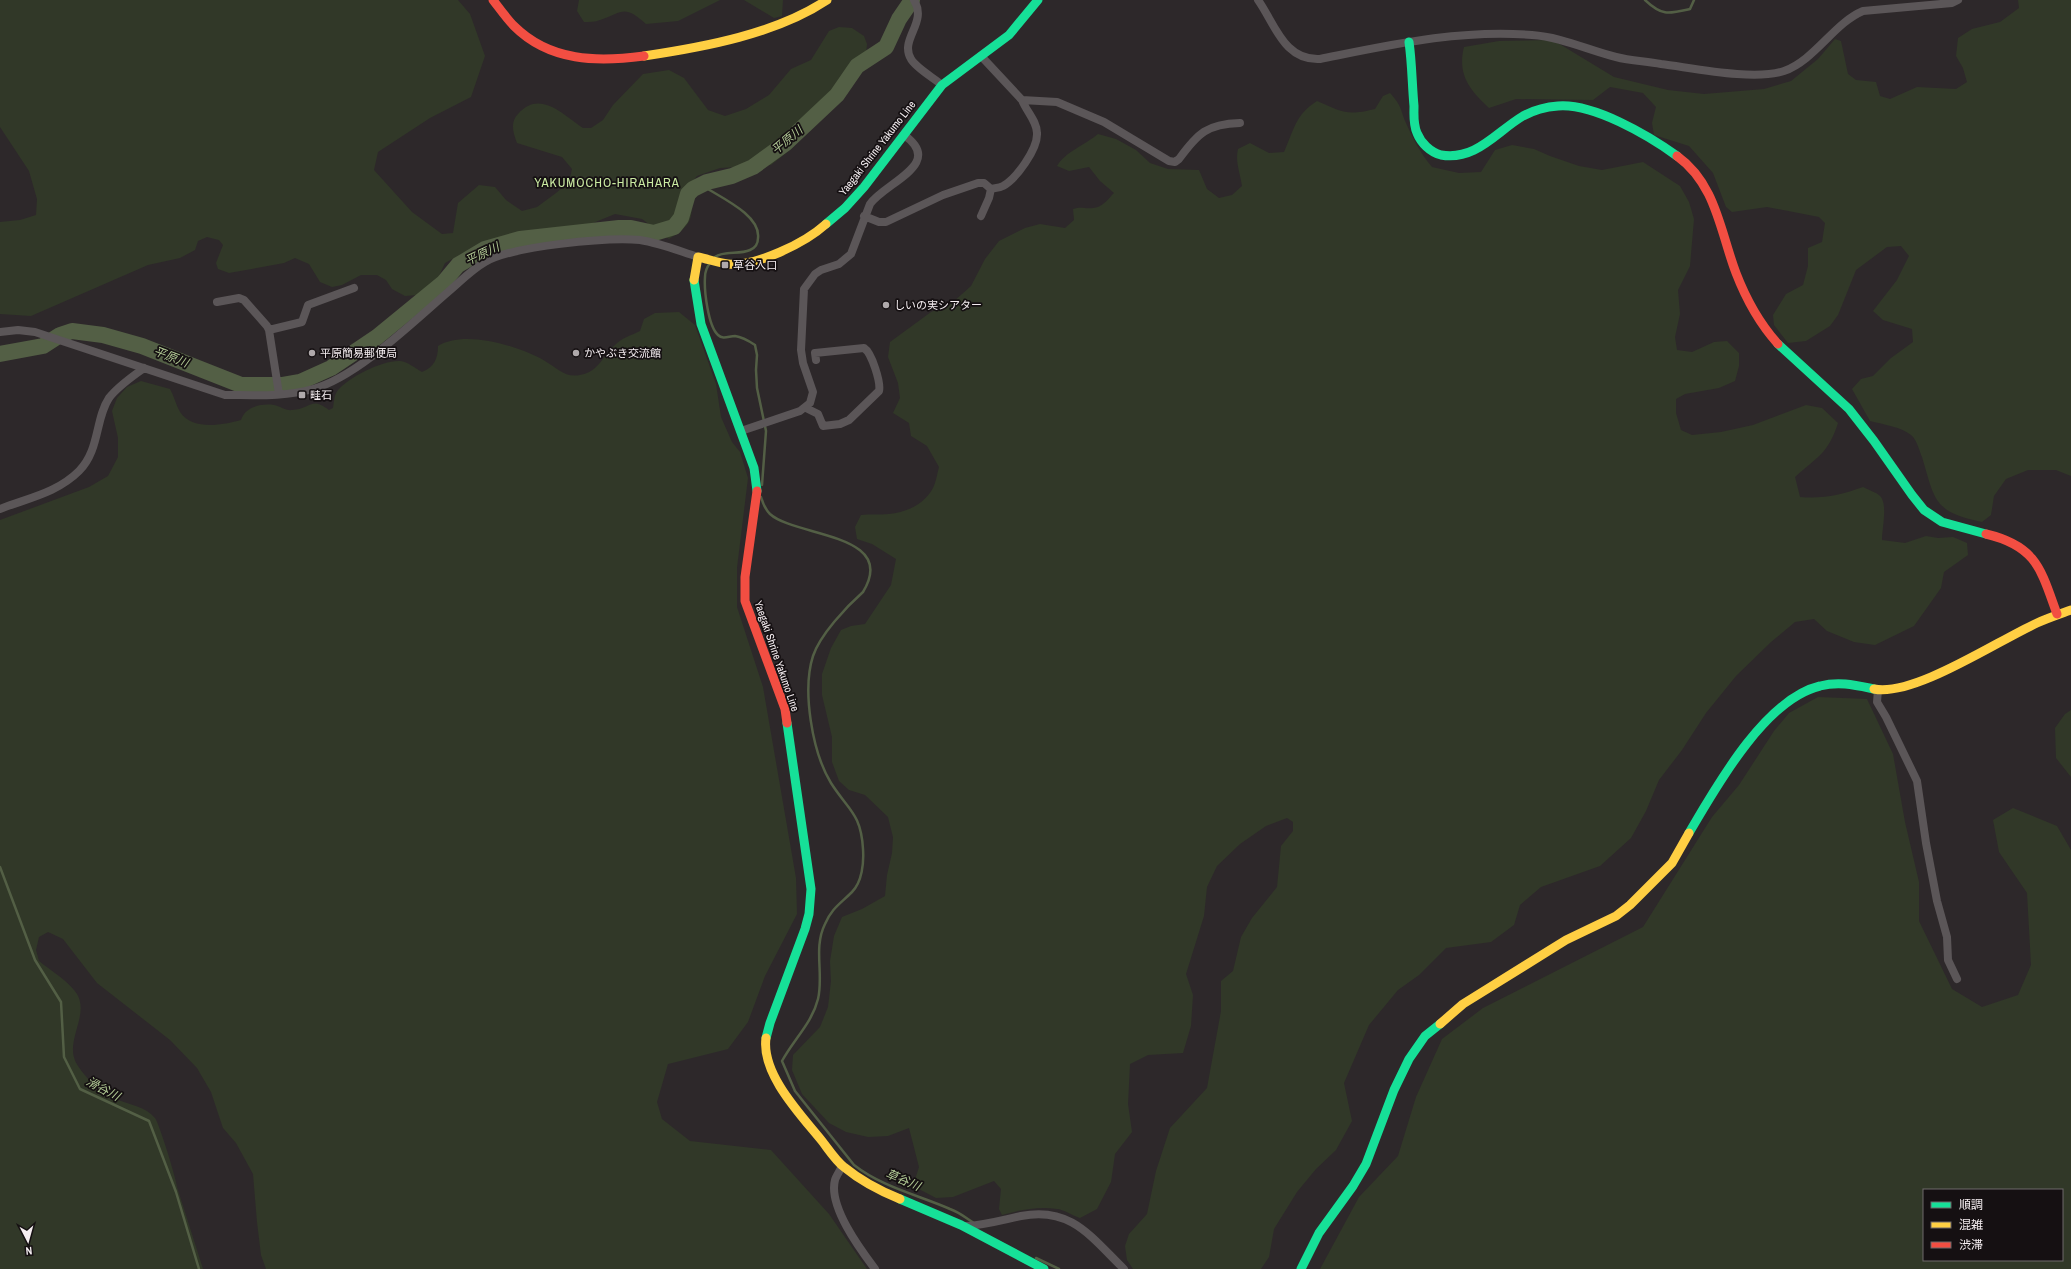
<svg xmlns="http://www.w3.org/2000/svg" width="2071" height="1269" font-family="'Archivo Narrow','Noto Sans JP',sans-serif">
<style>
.green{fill:#313828;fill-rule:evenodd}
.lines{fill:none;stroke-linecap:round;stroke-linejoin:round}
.stream{stroke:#535f45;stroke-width:2.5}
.river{stroke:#535f45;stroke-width:16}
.street{stroke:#5b5658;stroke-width:8}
.fast{stroke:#16e098;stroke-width:9}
.slow{stroke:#ffcf43;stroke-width:9}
.jam{stroke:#f24e42;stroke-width:9}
.poi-dot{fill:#afa9ab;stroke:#151012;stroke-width:1.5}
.labels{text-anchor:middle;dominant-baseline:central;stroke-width:3.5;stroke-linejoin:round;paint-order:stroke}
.street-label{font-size:11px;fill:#f5eef1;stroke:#151012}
.poi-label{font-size:11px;fill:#f5eef1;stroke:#151012;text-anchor:start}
.water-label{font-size:12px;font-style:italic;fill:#b2ca95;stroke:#151012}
.quarter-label{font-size:13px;letter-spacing:1px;fill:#cbeba3;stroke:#151012}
</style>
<rect width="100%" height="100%" fill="#2d282a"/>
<path class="green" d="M0,0H458L470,14L485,56L471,97L430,118L378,152L374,170L412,212L442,234L453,233L458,203L479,185L495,187L506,200L522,211L537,207L556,193L569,182L572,169L562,157L517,143C513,133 510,122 518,114C540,89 563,115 583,128H591L603,120L613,105L643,74L669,70L684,78L708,110L725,116L746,109L769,95L791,69L811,60L829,31L839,27L852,28L864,36L867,44L866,54L846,72L815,125L790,150L771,165L720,168L697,176L688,187C694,215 695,224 669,239L642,219L615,214L593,223L566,229L530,232L499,238L467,251L445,263L438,278L431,288L417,295L405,296L392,289L386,280L377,275H361L342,285L332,287L320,282L309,264L295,258L284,263L246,270L229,273L218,269L216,263L223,245L219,240L207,237L198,241L195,250L180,258L148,265L31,316L0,314V222L20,220L36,215L37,199L29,171L0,127Z
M579,0H720L678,21L646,24C624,4 623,12 600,20C595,22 589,22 584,22L577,11Z
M744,0H783L782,16L774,18Z
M2018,0H2071V476L2056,470H2028L2006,479L1994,496L1991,515L1982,522C1933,512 1935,500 1922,457C1919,450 1917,440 1911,435C1901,427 1882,424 1870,421L1852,389L1861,379L1873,376L1891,358L1913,342L1912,329L1883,320L1873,311L1897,280L1909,256L1901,246L1887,247L1856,270L1838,315L1830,326L1806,341L1788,343L1774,325L1773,315L1786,294L1803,285L1808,266V248L1822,242L1825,223L1819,217L1767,207L1732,212L1726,207L1713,173L1689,146L1654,135L1652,123L1656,107L1643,93L1610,87L1593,100L1516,99L1489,108C1470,90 1457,75 1464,47L1499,41L1553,40L1614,77L1668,90L1704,94L1764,89L1791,81L1818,59L1835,39L1841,41L1848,74L1856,80L1876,82L1880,96L1890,99L1917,87L1956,89L1967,82L1963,68L1956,56L1958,38L1972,29L2000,22L2019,8Z
M1390,93C1402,106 1400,109 1406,123C1413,139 1421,154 1432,167L1459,173L1481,172L1495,150L1512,145L1534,149L1550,156L1579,166L1602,170L1643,162L1680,186L1689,202L1694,219L1690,266L1678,290L1680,314L1675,337L1677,350L1692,352L1714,342L1727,341L1739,353V366L1735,381L1719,388L1685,394L1676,399V413L1681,430L1692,435L1721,432L1753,425L1806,405L1822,408L1838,423C1828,454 1817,457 1795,477L1800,497C1823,499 1841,495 1863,487C1868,490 1876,492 1880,496C1888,504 1882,528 1882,540L1905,543L1926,536L1938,538L1953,537L1967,543L1968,555L1944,572L1941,588L1914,626L1875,645L1854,642L1827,631L1814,619L1795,622L1771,642L1736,676L1706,713L1682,750L1659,780L1646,811L1631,838L1600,866L1541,887L1520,905L1514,925L1491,942L1446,948L1419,975L1398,990L1369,1025L1344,1083L1352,1121L1336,1150L1316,1169L1297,1192L1274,1229L1269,1257L1261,1269H1133L1127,1260L1125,1246L1129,1234L1147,1214L1156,1171L1170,1128L1207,1088L1221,1011V981L1233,971L1241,937L1252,918L1277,887L1281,846L1293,831V822L1287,818L1266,826L1240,844L1217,866L1207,887L1204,916L1186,974L1193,995L1191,1026L1183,1053L1148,1055L1130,1064L1128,1104L1132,1132L1115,1154L1111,1182L1097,1209L1080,1218C1073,1216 1063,1209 1057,1209C1039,1206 1019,1210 1002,1215L999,1209L1001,1189L994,1181L953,1197L936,1198L913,1186L919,1167L909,1128L888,1136L868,1137L846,1132L829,1123L802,1094L792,1070L793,1055L820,1027L828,1007L831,981L830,961L834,936L842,917L862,909L885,896L887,875L892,853L893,837L888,817L865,795L849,790L839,781L832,762V737L822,695V674L831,648L841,630L851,626L865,624L891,585L896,559L872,544L857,539L855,527L861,515C870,514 879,515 889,514C906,512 924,505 933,488C936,482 937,474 939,467L927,446L911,436L909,423L893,413L900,398L898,383L888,357L890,342L931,312L952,303L971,286L985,259L999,241L1025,228L1040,224L1065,228L1074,220L1073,209C1082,206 1084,209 1093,208C1102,208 1108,199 1114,193L1100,181L1089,167L1069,171L1057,166C1065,152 1085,145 1098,134L1116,139L1136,150L1150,163L1168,169L1199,170L1207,189L1219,198L1232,195L1242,186C1240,172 1235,162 1238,149L1250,143L1269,153L1284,152C1294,130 1295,115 1317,101C1342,112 1347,116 1375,109L1383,96Z
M679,312L695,325L716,384L721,417L732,442L740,452L748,478L737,568V607L763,687L796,878L797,914L765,976L748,1022L728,1049L668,1064L657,1102L662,1119L690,1141L771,1150L829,1214L867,1269H266L261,1255L257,1222L253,1174L236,1143L223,1128L211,1092L197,1068L170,1040L97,983L63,939L48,932L39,937L36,950L39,961C50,970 65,979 74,990C94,1013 61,1042 78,1066C88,1081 100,1091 116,1099C129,1105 145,1106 155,1118C159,1123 176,1178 177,1187L203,1269H0V520L89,487L108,476L118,457V438L112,411L117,398L127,387L141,381L170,389C174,396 176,405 180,412C193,431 222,425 241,420C245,407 261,403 274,405C280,406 286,411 292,410C312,409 310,396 329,410L333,408C334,402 334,395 338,390C349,377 383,360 400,361C408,362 415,368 422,372C434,367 438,359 438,346C464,329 519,346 545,361C557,368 565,378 580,375C599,372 603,355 616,344C622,338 632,335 640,331L644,319L655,313Z
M1818,697L1867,699L1893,754L1905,822L1919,882V921L1952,989L1982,1007L2018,995L2031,965L2027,893L1999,852L1993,820L2013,808L2057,826L2071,850V1269H1320L1359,1197L1398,1156L1416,1097L1442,1039L1483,1008L1643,927L1712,817L1739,785L1774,731L1789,713ZM1924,1190H2062V1260H1924Z
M2071,710V777L2056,758L2055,728L2065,714Z"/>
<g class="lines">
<path class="stream" d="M1645,0C1662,16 1668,14 1690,9L1694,0
M700,184C717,196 761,214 758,238C758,244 755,248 750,250C739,255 724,250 715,257
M710,263C707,267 705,271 705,277C704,290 708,326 718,335C723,340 729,336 735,336C743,337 749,341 755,345L757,355L756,370L757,388L766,431L762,485
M761,497C763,504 765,509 770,514C795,537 899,533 863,592C846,607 820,635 813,656C802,690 812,752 831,783C848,810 861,813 863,849C864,863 862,882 852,892C840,904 832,908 825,924C813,948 824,974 818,999C812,1023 794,1039 782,1061L795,1091L854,1165C882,1187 918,1195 950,1209C959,1212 966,1218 974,1223
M0,867L35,960L61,1002L64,1057L80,1089L149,1121L176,1192L199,1269
M1036,1258L1059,1269"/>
<path class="river" d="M0,354L43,346L60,335L72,331L103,335L142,346L241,385H283L300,382L331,368L377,337L443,283L458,265L485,249L520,239L619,228H631L654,233L674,227L681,218L688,194L693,189L707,182L732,176L753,167L786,143L837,95L857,66L886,47L899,19L912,0"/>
<path class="street" d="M914,0C928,23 899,39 911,59C916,68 934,78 942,85
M1258,0C1275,24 1284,61 1320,59C1390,45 1460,29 1532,35C1561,37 1588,50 1616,57C1631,61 1646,61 1661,64C1693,68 1754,81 1784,71C1815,60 1834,23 1863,11L1952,3L1958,0
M981,56L1022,100L1057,102L1104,122L1169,161L1175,162L1179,159C1198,133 1207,124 1240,123
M991,189C994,188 999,188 1003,186C1016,179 1038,149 1037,133C1037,121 1026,111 1022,100
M864,216L879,222H886L943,195L978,183H984L991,189L989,198L981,216
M217,302L239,298L244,300L267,326L269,330L279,394
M269,330L302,322L308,305L354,288
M0,332L18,330L35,332L225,395C254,395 285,397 313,389C357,377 413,322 448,292C460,282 471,270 485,262C512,246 608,237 640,240C660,243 679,251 698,257
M806,408L818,414L823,426L840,424L849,420L879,391C881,383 872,353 864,348L815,353L816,360
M741,431L800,411L810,403L813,392L803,363L801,350L804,289L815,274L821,270L839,264L851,254L870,204C886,182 945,164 904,135
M0,509C28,498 57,493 79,471C100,450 95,419 109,398C118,386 132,377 144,368
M1878,690L1877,702L1886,717L1917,781L1926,843L1937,901L1947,937L1948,960L1957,979
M842,1166C840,1171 836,1176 835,1180C828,1206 860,1249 875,1269
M966,1226C985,1225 1002,1220 1021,1216C1071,1206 1091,1237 1124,1269"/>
<path class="fast" d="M1409,42C1412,63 1412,84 1414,106C1414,115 1413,124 1417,133C1421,143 1430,152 1441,155C1476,161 1496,132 1523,116C1534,110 1545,107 1558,106C1593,103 1648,135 1677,156
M826,224L845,208L864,187L942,85L1009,35L1038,0
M694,280L701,324L754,468L757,491
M1778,344L1849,409L1874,441L1912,495L1924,510L1942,522L1986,534
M1689,833C1716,787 1765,699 1820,686C1839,681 1855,685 1874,689
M766,1038L770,1023L805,929L809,914L811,889L787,723
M900,1199L961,1225L1044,1269
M1301,1269L1319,1233L1353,1186L1366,1164L1394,1090L1409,1059L1425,1036L1440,1024"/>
<path class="slow" d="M644,56C704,47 776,34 827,0
M694,280L698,257C708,259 718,263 728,264C756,267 805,243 826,224
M1874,689C1914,697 1997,641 2037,623C2048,618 2060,614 2071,610
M1440,1024L1463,1004L1566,940L1616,916L1630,905L1672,863L1689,833
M766,1038C761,1074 801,1115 822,1141C829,1150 836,1161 844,1167C861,1181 880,1191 900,1199"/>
<path class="jam" d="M493,0C500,9 507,19 514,26C550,62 598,62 644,56
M1677,156C1716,184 1720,231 1736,273C1746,299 1759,323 1778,344
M757,491L745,577V601L785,709L787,723
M1986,534C2037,546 2041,570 2057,614"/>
</g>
<g class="poi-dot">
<rect x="721" y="261" width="8" height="8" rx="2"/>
<circle cx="886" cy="305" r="4"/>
<circle cx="312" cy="353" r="4"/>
<circle cx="576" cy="353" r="4"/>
<rect x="298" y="391" width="8" height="8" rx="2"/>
</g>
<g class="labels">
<g class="street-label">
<text transform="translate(877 148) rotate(-52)">Yaegaki Shrine Yakumo Line</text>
<text transform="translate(777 656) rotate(71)">Yaegaki Shrine Yakumo Line</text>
</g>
<g class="poi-label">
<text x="733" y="265">草谷入口</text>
<text x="894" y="305">しいの実シアター</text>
<text x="320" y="353">平原簡易郵便局</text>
<text x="584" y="353">かやぶき交流館</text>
<text x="310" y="395">畦石</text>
</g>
<g class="water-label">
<text transform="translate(787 140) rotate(-40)">平原川</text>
<text transform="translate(482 254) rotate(-25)">平原川</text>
<text transform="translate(171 357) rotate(21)">平原川</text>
<text transform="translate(103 1089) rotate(28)">滑谷川</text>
<text transform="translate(903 1180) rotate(23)">草谷川</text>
</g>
<g class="quarter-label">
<text x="607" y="182">YAKUMOCHO-HIRAHARA</text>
</g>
</g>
<rect x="1923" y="1189" width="140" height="72" fill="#151012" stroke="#6f696b"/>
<rect x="1931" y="1202" width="20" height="6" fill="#16e098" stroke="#6f696b"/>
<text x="1959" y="1209" font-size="12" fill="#f5eef1">順調</text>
<rect x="1931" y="1222" width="20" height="6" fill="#ffcf43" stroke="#6f696b"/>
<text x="1959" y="1229" font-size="12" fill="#f5eef1">混雑</text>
<rect x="1931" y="1242" width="20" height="6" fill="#f24e42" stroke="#6f696b"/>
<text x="1959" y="1249" font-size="12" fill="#f5eef1">渋滞</text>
<g transform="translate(28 1241) rotate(174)" stroke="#151012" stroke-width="3" paint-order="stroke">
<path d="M0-3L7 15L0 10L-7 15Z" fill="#f5eef1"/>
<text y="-6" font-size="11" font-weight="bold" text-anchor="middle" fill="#f5eef1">N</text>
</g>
</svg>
